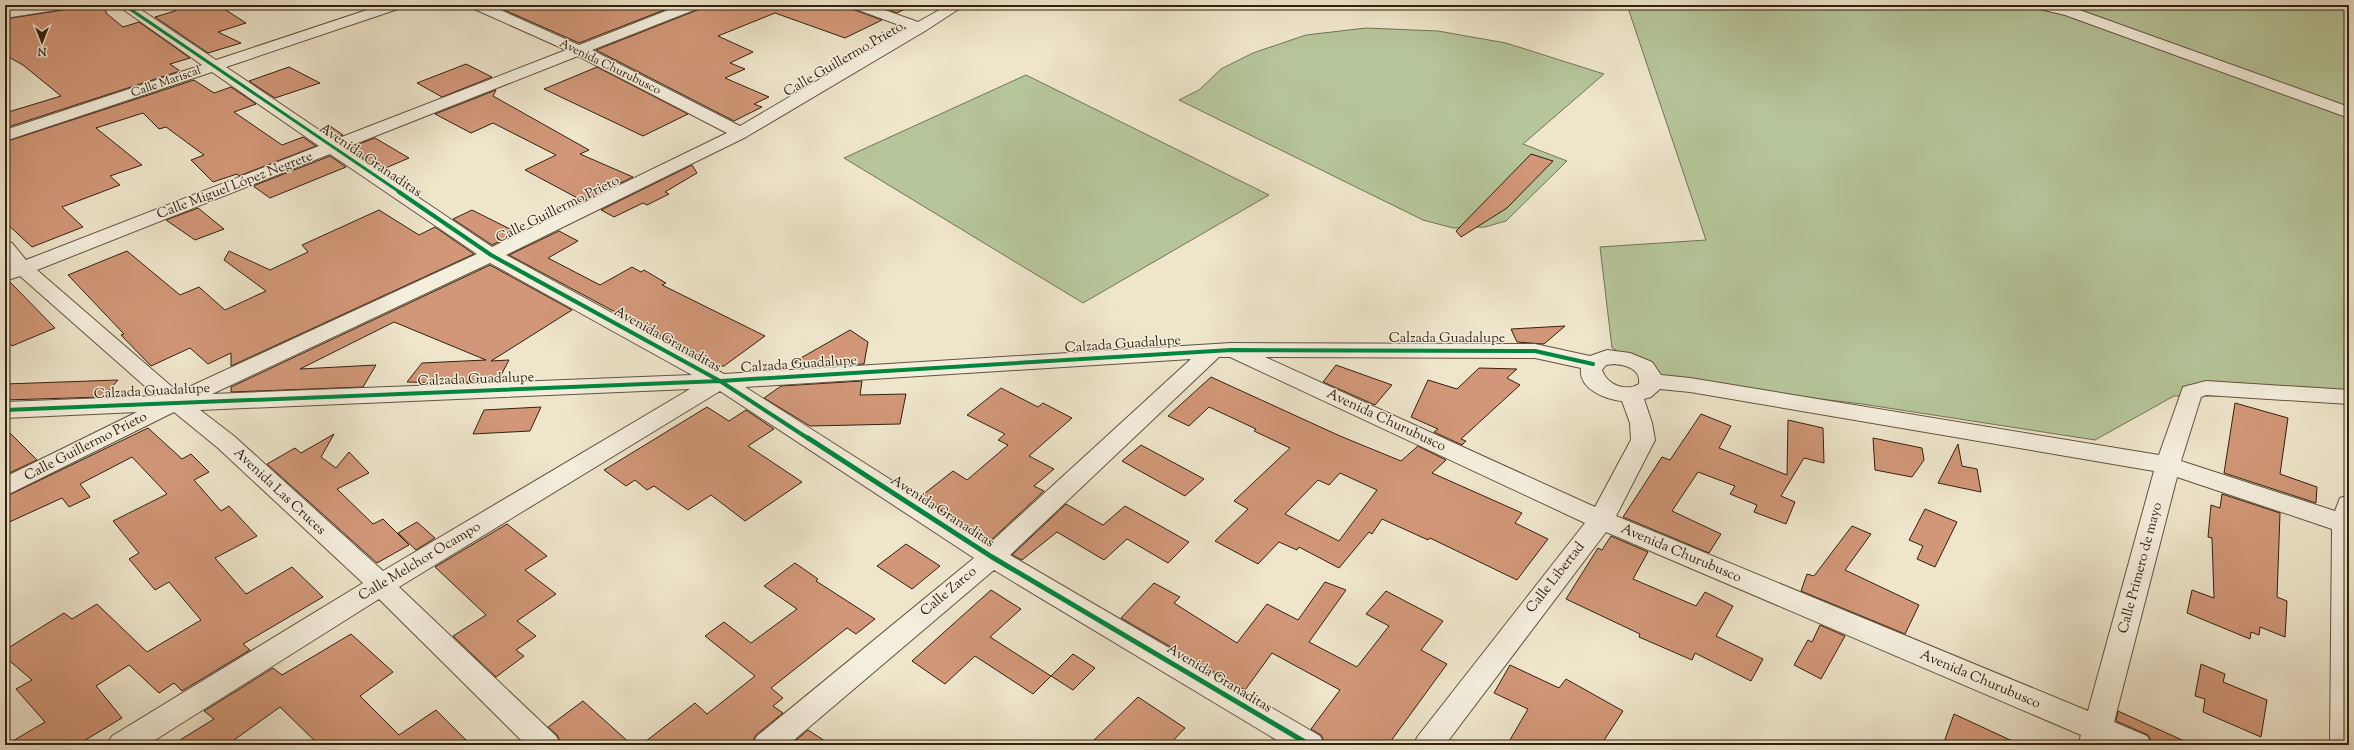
<svg xmlns="http://www.w3.org/2000/svg" width="2354" height="750" font-family="'Sorts Mill Goudy',serif">
<style>
.green{fill:#b6c59a;stroke:#747354}
.building{fill:#d19778;stroke:#33210f;fill-rule:evenodd}
.lines{fill:none;stroke-linecap:round;stroke-linejoin:round}
.minor-casing{stroke:#62523e;stroke-width:2}
.minor{fill:#f4eedd;fill-rule:evenodd}
.cycleway-far2-casing{stroke:#f4eedd;stroke-width:5}
.cycleway-far1-casing{stroke:#f4eedd;stroke-width:6}
.cycleway-casing{stroke:#f4eedd;stroke-width:8}
.cycleway-far2{stroke:#00873e;stroke-width:3}
.cycleway-far1{stroke:#00873e;stroke-width:4}
.cycleway{stroke:#00873e;stroke-width:5}
.labels{text-anchor:middle;dominant-baseline:central;stroke-width:3;stroke-linejoin:round;paint-order:stroke}
.far-street-label{font-size:12px;fill:#33210f;stroke:#f4eedd}
.street-label{font-size:14px;fill:#33210f;stroke:#f4eedd}
</style>
<rect width="100%" height="100%" fill="#eee5cb"/>
<filter id="stains"><feTurbulence type="fractalNoise" baseFrequency=".005" numOctaves="4"/><feColorMatrix values="0 0 0 0 .2 0 0 0 0 .09 0 0 0 0 .02 0 0 0 .5 -.17"/></filter>
<radialGradient id="worn" r=".72"><stop offset=".6" stop-color="#630" stop-opacity="0"/><stop offset="1" stop-color="#630" stop-opacity=".3"/></radialGradient>
<path class="green" d="M1627,5H2349V399L2312,396H2174L2095,440L1862,404L1671,381L1612,348L1600,247L1706,240Z
M1366,28L1438,31L1506,43L1604,74L1523,144L1567,161L1506,221L1485,227L1453,228L1423,220L1179,100L1199,90L1221,69L1253,53L1306,35Z
M1026,75L1269,195L1083,303L844,158Z"/>
<path class="building" d="M71,5H106V13L123,27L139,22L190,58L170,64L180,71L5,128V113L61,96L23,65L5,55V19L63,10Z
M187,5H218L246,23L218,32L241,43L208,53L155,17L175,11L174,7Z
M493,5H677L579,43Z
M702,5H850L852,9L882,20L845,38L775,13L718,36L753,52L730,63L745,69L725,78L769,97L754,104L762,107L734,121L596,50L700,9Z
M875,5H913L897,13Z
M466,64L492,77L442,97L417,83Z
M289,67L320,83L275,98L249,81Z
M597,67L688,114L643,136L544,89Z
M194,80L214,93L231,87L256,104L234,112L282,145L303,137L316,146L239,176L237,174L213,182L191,160L204,155L166,127L159,129L143,113L96,128L142,165L110,176L120,185L62,207L83,227L32,247L5,222V142Z
M496,90L493,96L589,150L580,154L633,177L583,201L525,170L556,155L493,123L471,133L435,114Z
M330,126L343,135L334,138L321,130Z
M375,138L409,158L381,170L348,148Z
M1531,154L1553,161L1507,208L1461,237L1456,231Z
M330,156L346,167L270,198L253,186Z
M692,165L697,173L665,192L669,194L647,205L643,203L614,217L601,210Z
M198,208L224,229L195,240L166,220Z
M379,210L419,235L435,227L474,254L231,366V353L208,364L190,348L151,366L121,335L124,334L68,275L127,251L180,295L199,287L225,310L266,291L224,260L229,251L270,270L308,252L302,245Z
M472,210L518,233L492,245L453,219Z
M559,231L578,241L548,258L600,285L632,267L641,272L644,270L666,283L662,285L765,336L724,366H716L509,255Z
M490,265L572,310L491,361L509,360L498,381L445,383L407,382L422,363L486,360L394,322L300,369L376,365L363,387L231,392V387Z
M9,281L55,328L12,346L5,338V282Z
M1565,326L1544,344L1517,342L1511,329Z
M850,330L868,342L864,364L809,367L818,362L792,363Z
M1336,365L1392,385L1375,405L1323,382Z
M1479,368L1517,369L1507,378L1520,385L1461,439L1466,441L1462,445L1434,432L1438,429L1411,417L1428,380L1457,389Z
M1211,377L1340,436L1401,461L1418,446L1446,460L1432,473L1522,513L1515,523L1548,539L1517,580L1430,538L1428,540L1382,519L1372,534L1369,532L1339,568L1299,547L1297,550L1279,542L1258,564L1215,541L1248,509L1234,501L1290,448L1254,431L1256,429L1209,407L1189,426L1168,416ZM1340,473L1377,490L1339,541L1285,514L1318,480L1329,485Z
M118,380L103,397L5,400V384Z
M862,381L860,395L906,394L900,424L810,426L764,398L781,386Z
M1001,388L1038,407L1043,403L1072,418L1029,456L1054,469L1034,486L1044,491L990,541L920,497L953,471L967,480L1008,445L998,440L1005,434L967,415Z
M2235,403L2288,418L2280,474L2317,487L2316,503L2224,473Z
M541,407L530,431L473,434L484,410Z
M707,407L729,421L746,410L774,429L748,446L802,482L745,521L711,495L688,510L654,486L647,490L635,480L626,486L604,470Z
M1701,414L1731,426L1719,448L1787,475L1788,420L1823,428L1824,463L1804,458L1781,496L1795,502L1786,524L1754,512L1757,505L1730,494L1735,486L1698,472L1672,511L1721,534L1709,553L1623,517L1662,457L1670,460Z
M5,428L37,460L5,475Z
M148,428L182,459L191,454L209,472L194,480L221,511L229,506L257,536L215,558L246,594L292,567L323,597L243,644L250,650L182,691L174,683L159,693L129,665L96,686L122,718L77,745H6L45,722L16,689L32,680L5,657V650L64,613L72,619L97,604L147,652L201,620L169,582L155,590L129,559L139,553L113,521L167,494L132,457L80,484L90,497L69,507L62,498L5,524V497Z
M334,434L321,457L336,468L349,452L369,473L337,489L373,524L383,519L409,545L377,563L267,464L295,448L301,453Z
M1873,438L1922,448L1924,460L1912,477L1875,470Z
M1958,444L1962,466L1977,469L1981,492L1938,483Z
M1141,445L1204,479L1185,496L1122,461Z
M2222,494L2280,513L2277,597L2287,601L2285,637L2260,627L2259,635L2251,632L2250,639L2187,613L2192,590L2214,598L2212,538L2208,537L2211,505L2220,508Z
M1066,504L1103,525L1125,506L1189,542L1168,563L1127,539L1104,560L1057,532L1022,560L1012,555Z
M1925,509L1957,522L1935,567L1917,559L1923,546L1909,540Z
M417,522L435,538L416,550L398,533Z
M507,524L547,556L525,570L556,594L517,621L536,636L516,650L524,656L496,677L453,636L486,615L435,567Z
M1852,526L1871,534L1845,570L1919,605L1905,634L1801,591L1807,574L1814,576Z
M1611,536L1648,552L1633,579L1696,606L1705,592L1733,606L1716,636L1763,659L1751,681L1695,653L1692,660L1639,637L1640,634L1566,599L1598,548L1602,550Z
M906,544L940,566L912,589L877,566Z
M795,563L818,579L816,581L875,619L856,634L847,628L771,688L783,698L773,706L783,713L756,735L751,745H641L695,703L707,714L755,676L705,636L724,622L751,643L797,609L764,586Z
M1325,582L1346,590L1309,642L1357,667L1389,626L1366,614L1386,591L1443,621L1421,650L1447,664L1388,745H1326L1321,735L1311,729L1340,690L1272,653L1245,690L1121,618L1154,583L1180,597L1174,603L1237,643L1267,604L1298,620Z
M991,590L1021,609L990,637L1051,676L1033,694L975,656L945,684L912,661Z
M1820,625L1845,636L1821,679L1794,665L1808,640L1812,642Z
M351,634L393,672L360,696L399,735L436,710L471,745H319L280,707L227,745H172L214,719L204,711L273,668L282,675Z
M1073,654L1095,668L1073,690L1051,676Z
M2201,664L2225,674L2223,682L2267,700L2261,737L2203,712L2205,699L2195,696Z
M1510,665L1559,688L1566,679L1623,711L1601,745H1507L1528,709L1494,693Z
M1138,697L1185,728L1169,745H1089Z
M583,701L632,745H562L557,735L548,727Z
M2118,711L2193,745H2153L2148,735L2116,721Z
M1954,714L2021,745H1943Z
M808,730L831,745H790Z"/>
<g class="lines">
<defs>
<path id="minor" d="M35,5H70L63,9L5,18V10Z
M117,5H134L216,60L382,5H403L401,8L226,67L334,140L566,50L472,8L470,5H489L579,45L681,5H701L699,8L592,50L740,126L907,28L853,8L851,5H871L918,22L948,5H965L925,31L746,137L506,255L724,374L1231,343L1535,344L1590,356L1607,350L1630,353L1652,362L1661,375L1690,378L2159,455L2183,387L2206,381L2349,390V404L2206,395L2201,397L2181,461L2335,511L2340,498L2349,495V745H2330L2332,529L2177,477L2114,722L2147,736L2152,745H2078L2081,735L1606,532L1445,745H1413L1418,736L1585,523L1230,357H1219L1010,555L1320,736L1325,745H1285L994,570L788,745H752L757,736L974,558L720,391L399,587L556,736L561,745H526L379,599L147,745H107L112,736L363,583L218,448L174,412L5,496V477L137,412L5,418V402L156,396L20,276L5,281V268L11,266L5,259V241L12,243L26,260L319,146L212,72L5,141V130L202,65ZM578,56L727,133L492,247L345,148ZM330,154L477,254L178,392L37,270ZM490,263L692,375L212,394ZM1265,357L1535,358L1581,368C1578,389 1605,399 1622,401L1630,423L1631,440L1595,507ZM1191,359L990,543L745,387ZM1614,364C1626,365 1641,369 1639,384C1626,392 1607,385 1602,370L1606,365ZM690,389L383,571L234,436L200,410ZM1660,389L1690,392L2154,471L2088,711L1616,516L1655,440L1652,423L1644,399L1651,397Z
M2034,5H2061L2074,8L2349,107V118L2065,15L2036,8Z"/>
</defs>
<use href="#minor" class="minor-casing"/>
<use href="#minor" class="minor"/>
<defs>
<path id="cycleway-far2" d="M124,5L401,193"/>
<path id="cycleway-far1" d="M399,192L491,255L720,381L809,439
M5,410L720,381L1231,350L1535,351L1593,364"/>
<path id="cycleway" d="M808,438L992,557L1310,745"/>
</defs>
<use href="#cycleway-far2" class="cycleway-far2-casing"/>
<use href="#cycleway-far1" class="cycleway-far1-casing"/>
<use href="#cycleway" class="cycleway-casing"/>
<use href="#cycleway-far2" class="cycleway-far2"/>
<use href="#cycleway-far1" class="cycleway-far1"/>
<use href="#cycleway" class="cycleway"/>
</g>
<g class="labels">
<g class="far-street-label">
<text transform="translate(610 67) rotate(26)">Avenida Churubusco</text>
<text transform="translate(166 82) rotate(-19)">Calle Mariscal</text>
</g>
<g class="street-label">
<text transform="translate(844 60) rotate(-30)">Calle Guillermo Prieto</text>
<text transform="translate(370 161) rotate(34)">Avenida Granaditas</text>
<text transform="translate(235 186) rotate(-21)">Calle Miguel López Negrete</text>
<text transform="translate(558 210) rotate(-26)">Calle Guillermo Prieto</text>
<text x="1447" y="339">Calzada Guadalupe</text>
<text transform="translate(667 340) rotate(29)">Avenida Granaditas</text>
<text transform="translate(1123 345) rotate(-4)">Calzada Guadalupe</text>
<text transform="translate(799 365) rotate(-4)">Calzada Guadalupe</text>
<text transform="translate(476 380) rotate(-2)">Calzada Guadalupe</text>
<text transform="translate(152 392) rotate(-3)">Calzada Guadalupe</text>
<text transform="translate(1386 421) rotate(25)">Avenida Churubusco</text>
<text transform="translate(86 447) rotate(-27)">Calle Guillermo Prieto</text>
<text transform="translate(279 492) rotate(43)">Avenida Las Cruces</text>
<text transform="translate(942 512) rotate(33)">Avenida Granaditas</text>
<text transform="translate(1681 554) rotate(23)">Avenida Churubusco</text>
<text transform="translate(420 562) rotate(-31)">Calle Melchor Ocampo</text>
<text transform="translate(2141 568) rotate(-75)">Calle Primero de mayo</text>
<text transform="translate(1556 578) rotate(-52)">Calle Libertad</text>
<text transform="translate(949 592) rotate(-40)">Calle Zarco</text>
<text transform="translate(1219 679) rotate(31)">Avenida Granaditas</text>
<text transform="translate(1980 680) rotate(23)">Avenida Churubusco</text>
</g>
</g>
<rect width="2354" height="750" fill="none" stroke="#eee5cb" stroke-width="20"/>
<rect x="6" y="6" width="2342" height="738" fill="none" stroke="#33210f" stroke-width="2"/>
<rect x="10" y="10" width="2334" height="730" fill="none" stroke="#33210f"/>
<g transform="translate(42 42) rotate(180)" stroke="#f4eedd" stroke-width="3" paint-order="stroke">
<path d="M0-3L7 15L0 10L-7 15Z" fill="#33210f"/>
<text y="-6" font-size="11" font-weight="bold" text-anchor="middle" fill="#33210f">N</text>
</g>
<rect width="100%" height="100%" filter="url(#stains)"/>
<rect width="100%" height="100%" fill="url(#worn)"/>
</svg>
